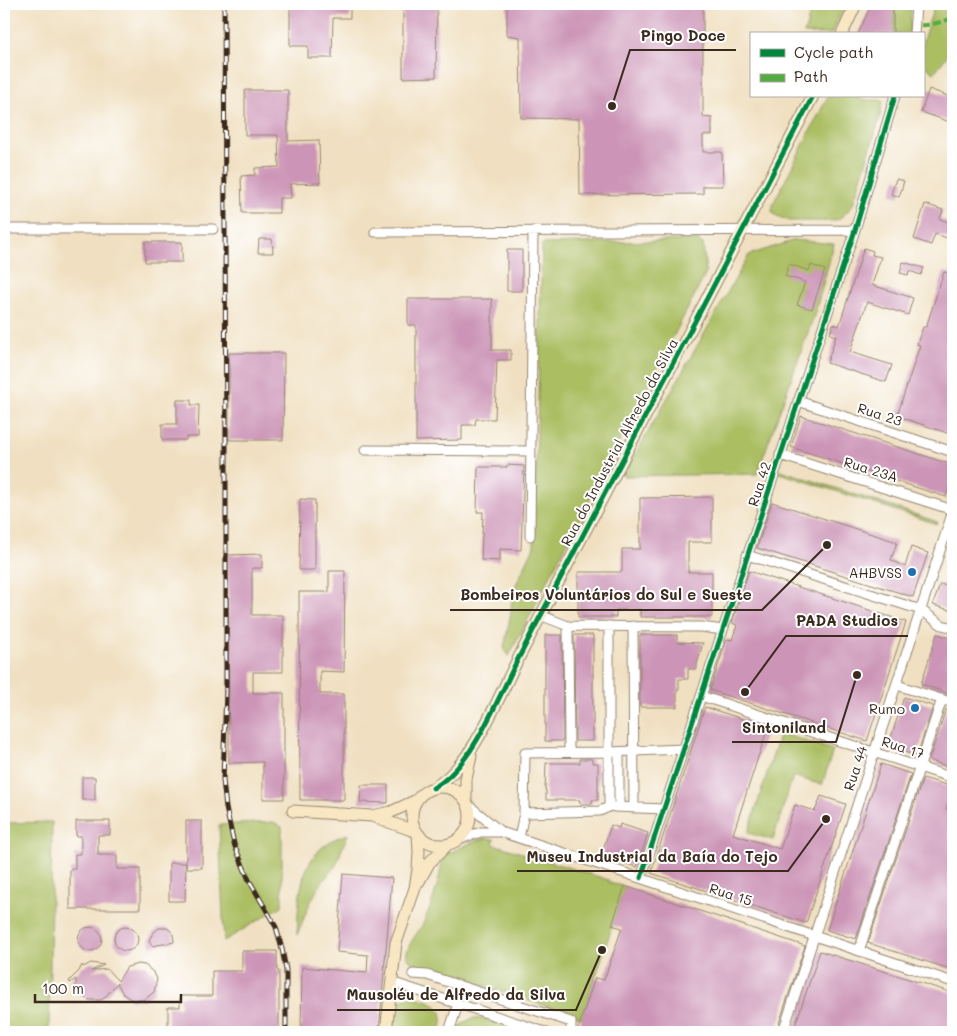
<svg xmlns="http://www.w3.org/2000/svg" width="957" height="1036" font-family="Mali,sans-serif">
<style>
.green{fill:#abbe62;stroke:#737440}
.building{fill:#cc95b7}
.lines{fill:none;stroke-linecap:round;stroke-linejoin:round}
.street-casing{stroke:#968570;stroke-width:11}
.secondary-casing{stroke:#968570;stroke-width:13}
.street{stroke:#fff;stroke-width:9}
.secondary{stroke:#f9e7c3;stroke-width:11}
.rail-casing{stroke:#3b2a1e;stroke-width:5}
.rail{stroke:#fff;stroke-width:3;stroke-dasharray:9;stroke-linecap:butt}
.quiet{stroke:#55ab43;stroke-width:4;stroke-dasharray:8 4;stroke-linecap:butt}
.cycleway-casing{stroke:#fff;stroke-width:8}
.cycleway{stroke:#00873e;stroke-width:5}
.poi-dot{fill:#1f6fb2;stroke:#fff;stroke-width:2}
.labels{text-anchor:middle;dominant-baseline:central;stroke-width:4;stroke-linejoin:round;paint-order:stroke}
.street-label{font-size:14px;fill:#3b2a1e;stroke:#fff}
.poi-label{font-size:14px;fill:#3b2a1e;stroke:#fff;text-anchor:end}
.leader{fill:none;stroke:#3b2a1e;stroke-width:2}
.callout-dot{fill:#3b2a1e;stroke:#fff;stroke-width:2}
.callout-label{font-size:15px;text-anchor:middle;font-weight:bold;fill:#3b2a1e;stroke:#fff;stroke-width:4;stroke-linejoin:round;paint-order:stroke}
</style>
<rect width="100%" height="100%" fill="#fff"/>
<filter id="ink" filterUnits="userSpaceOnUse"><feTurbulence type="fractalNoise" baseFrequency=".02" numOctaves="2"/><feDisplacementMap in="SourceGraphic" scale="10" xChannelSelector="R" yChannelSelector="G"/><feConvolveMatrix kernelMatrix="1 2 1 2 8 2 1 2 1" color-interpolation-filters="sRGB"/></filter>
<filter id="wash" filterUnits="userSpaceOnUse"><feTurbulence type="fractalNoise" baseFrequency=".0096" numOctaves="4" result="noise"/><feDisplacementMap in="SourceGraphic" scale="20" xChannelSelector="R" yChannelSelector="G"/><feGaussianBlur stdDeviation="1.12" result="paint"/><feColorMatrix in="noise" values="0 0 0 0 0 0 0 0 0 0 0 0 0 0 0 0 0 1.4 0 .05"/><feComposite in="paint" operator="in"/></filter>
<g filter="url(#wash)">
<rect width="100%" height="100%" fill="#f0e0c1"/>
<path class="green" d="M813,4H846L831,34H804Z
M894,4H911L910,34H894Z
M935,4H953V48L934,73L923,64V40Z
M828,96H852L862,100H883L880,117L853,204L846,213L839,219L831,221H789L775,215L772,211L773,204Z
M697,240L703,244L706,273L509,656L504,648L511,612L512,593L534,547L542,244Z
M795,240L834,244L815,313L757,474L623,476L749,255Z
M781,470L938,522L937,524L780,473Z
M780,733L833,750L822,785L793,776L773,840L748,833Z
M52,822L49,1032H4V823Z
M274,822L282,827V906L224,941L219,825Z
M348,834L335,867L321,883L310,903L297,935C299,892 299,848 348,834Z
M486,838L494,839L493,844L609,880L608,882L625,887L582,1018L411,962C408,959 406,956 407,952C407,947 419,930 423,924C433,902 440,880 443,855C458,850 470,841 486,838Z
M410,997C433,999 448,1008 440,1032H393C395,1018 393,1000 410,997Z
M473,1018L485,1019L526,1032H457L463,1023Z"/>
<g id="blocks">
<path class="building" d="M290,4H350V18H333L332,58H308V46H290Z
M403,4H437L436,77L403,78Z
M507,4H703V117L712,118V135H703V152H722L723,186H703V194L580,195L579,119L521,118L520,37L507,35Z
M870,7L893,8V34H858Z
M929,89L953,98V123L921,112Z
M245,90H288V141L319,140L320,183L290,184L291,198H279V213H242L241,176L255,175V168L279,167L278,135H245Z
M896,179L904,181L899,197L891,194Z
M925,204L943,210L940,219L953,224V240L935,234L931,245L914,239Z
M259,239H272L273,253H258Z
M145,242H182V262H145Z
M864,248L873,251L872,255L881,257L872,285L913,298L908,315L867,302L850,352L892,365L886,382L827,363L836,336L830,334L833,324L839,326Z
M507,250H522V291H507Z
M903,262L924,268L921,275L909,271L908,275L900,273Z
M789,264L809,271L811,265L825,270L812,309L797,305L805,282L785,276Z
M944,272L953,274V435L897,416L920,345L917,344L923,327H926Z
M408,299H492V350H511V360H497L495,419H476L475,425H462V440L416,441V325H408Z
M229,353H284L283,440H229Z
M177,400H191V405H199L198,437H186V440H162V424H177Z
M801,416L953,465V474L946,497L791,447Z
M507,465L524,466L521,550L500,549V561L481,560L483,512H477L478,467H507Z
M712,497V542H688V572H712V617H640V609L616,610V617H578V572H622V549H640V498Z
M300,499L315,500V570H299Z
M772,502L897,542L891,560L905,567L911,547L928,553L913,597L757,548Z
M262,554V568H252V615H283V672H253V693H284V799H263V762L229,763L228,555Z
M329,571H345L344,672L320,671V694H344V800H300L299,592H329Z
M749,571L906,622L867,741L710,690L727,639L732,640L737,625L732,623Z
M940,584L953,588V611L933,605Z
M937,634L953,639V695L921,684Z
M545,635H562L563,741H545Z
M574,635H593V741H575Z
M640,635H677V642L703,643L697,664V669H688V679H679V690H677V707H640Z
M904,697L933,706L917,756L888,747Z
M705,707L768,727L733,834L780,849L795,805L815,811L821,796L846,804L806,923L651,873Z
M946,709L953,711V769L929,760Z
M580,759H592V763H598V800H592V804H580V800H546V790H545L546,763H580Z
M881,764L911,774L856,939L827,930Z
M82,777H95V800H82Z
M923,778L953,787L946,809L953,812V970L868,943Z
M361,785H388V803L360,802Z
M76,821H110V835H98V855H117V869H140V909H70V869H75V854H81V836H76Z
M186,821H202V868H186Z
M620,824L648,833L637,867L601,856L611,825L619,828Z
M169,863H186L185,901H169Z
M343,874L392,878L379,1032H301L302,967L367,973L368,955L337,952Z
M625,886L805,946L776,1032H577L595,978L604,980L622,928L612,925Z
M78 939a12 12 0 1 1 24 0a12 12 0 1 1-24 0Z
M114 939a12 12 0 1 1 24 0a12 12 0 1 1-24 0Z
M159,928H167L170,930L173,934L174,942L152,946L149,940L153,933Z
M242,951H277V970L279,971V1032H168V1007H180V996H212V971H242Z
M820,951L953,993V1032H793Z
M91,963L104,965L91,971L107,969L118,981L127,967L138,964L145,965L154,973L157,979L154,992L144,1000H132L123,994L117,983L106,996L101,1000H88L79,993L76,988V979L70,983L69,981L79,971L82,965L83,967Z"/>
</g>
</g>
<g filter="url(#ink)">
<use href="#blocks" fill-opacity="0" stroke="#968570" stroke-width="1"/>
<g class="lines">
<defs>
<path id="street" d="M914,34L916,4
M4,229H213
M375,232L855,230
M798,401L953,452
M365,450L530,451
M780,455L953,510
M530,536L533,231
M747,555L921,610L942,625L953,628
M540,615L568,626L701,627L723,630
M568,626L569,752
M633,626L634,808
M897,685L953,703
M701,696L953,778
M467,804L501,832
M614,807L664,809
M619,807V752
M524,813L525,753L609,752L684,749
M519,838L524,813L600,811L609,807V626
M459,839L481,832H501L953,982
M641,878L855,230L895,96
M859,951L942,699
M413,974L427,975L571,1022V1032
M391,982L545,1032
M449,1032L458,1004
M783,1032L953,511"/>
<path id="secondary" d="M842,34L856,4
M412 816a29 29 0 1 1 58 0a29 29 0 1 1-58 0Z
M433,788C472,767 497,700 517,661L813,96
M466,801V779L471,756
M293,811L372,816L391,812L417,800
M372,816L417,832
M418,883L429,863L447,845
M386,1032L396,943L415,888L418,869L419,852L418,834"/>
</defs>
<use href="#street" class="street-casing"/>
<use href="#secondary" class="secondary-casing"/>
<use href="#street" class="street"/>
<use href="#secondary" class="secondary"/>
<defs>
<path id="rail" d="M224,4L226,451V690L223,780L226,808L234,844L249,880L276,927L282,949L286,970V1032"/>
</defs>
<use href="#rail" class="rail-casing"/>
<use href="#rail" class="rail"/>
<path class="quiet" d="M921,25C929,26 947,21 953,17"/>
<defs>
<path id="cycleway" d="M433,788C472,767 497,700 517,661L813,96
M641,878L855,230L895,96"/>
</defs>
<use href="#cycleway" class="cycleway-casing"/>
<use href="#cycleway" class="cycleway"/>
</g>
</g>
<g class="poi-dot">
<circle cx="912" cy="572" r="5"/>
<circle cx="915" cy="708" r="5"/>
</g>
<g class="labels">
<g class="street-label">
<text transform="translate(880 414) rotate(18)">Rua 23</text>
<text transform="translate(619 442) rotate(-62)">Rua do Industrial Alfredo da Silva</text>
<text transform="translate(871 469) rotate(17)">Rua 23A</text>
<text transform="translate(759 484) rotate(-72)">Rua 42</text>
<text transform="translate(903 747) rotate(18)">Rua 17</text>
<text transform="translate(855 768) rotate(-72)">Rua 44</text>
<text transform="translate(731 894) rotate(18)">Rua 15</text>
</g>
<g class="poi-label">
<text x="902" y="572">AHBVSS</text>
<text x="905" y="708">Rumo</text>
</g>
</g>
<path class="leader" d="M612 106L630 50H736M827 545L762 610H450M745 692L786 636H908M857 675L836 742H732M826 819L788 871H517M602 950L576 1010H337"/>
<g class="callout-dot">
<circle cx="612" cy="106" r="5"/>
<circle cx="827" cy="545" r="5"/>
<circle cx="745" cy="692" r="5"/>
<circle cx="857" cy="675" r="5"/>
<circle cx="826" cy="819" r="5"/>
<circle cx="602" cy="950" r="5"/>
</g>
<g class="callout-label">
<text x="683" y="41">Pingo Doce</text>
<text x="606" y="600">Bombeiros Voluntários do Sul e Sueste</text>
<text x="847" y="626">PADA Studios</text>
<text x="784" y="733">Sintoniland</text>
<text x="652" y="862">Museu Industrial da Baía do Tejo</text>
<text x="456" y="1000">Mausoléu de Alfredo da Silva</text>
</g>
<rect width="957" height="1036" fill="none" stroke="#fff" stroke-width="20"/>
<rect x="750" y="32" width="175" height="65" fill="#ffffff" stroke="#b1aaa5"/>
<rect x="760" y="49" width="25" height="8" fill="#00873e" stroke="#b1aaa5"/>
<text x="794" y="58" font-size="15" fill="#3b2a1e">Cycle path</text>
<rect x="760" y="74" width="25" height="8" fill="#55ab43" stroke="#b1aaa5"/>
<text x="794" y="82" font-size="15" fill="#3b2a1e">Path</text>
<path d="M35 994v8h146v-8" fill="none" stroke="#3b2a1e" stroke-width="2.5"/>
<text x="42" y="994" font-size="15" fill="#3b2a1e" stroke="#ffffff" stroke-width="4" paint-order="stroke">100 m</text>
</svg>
